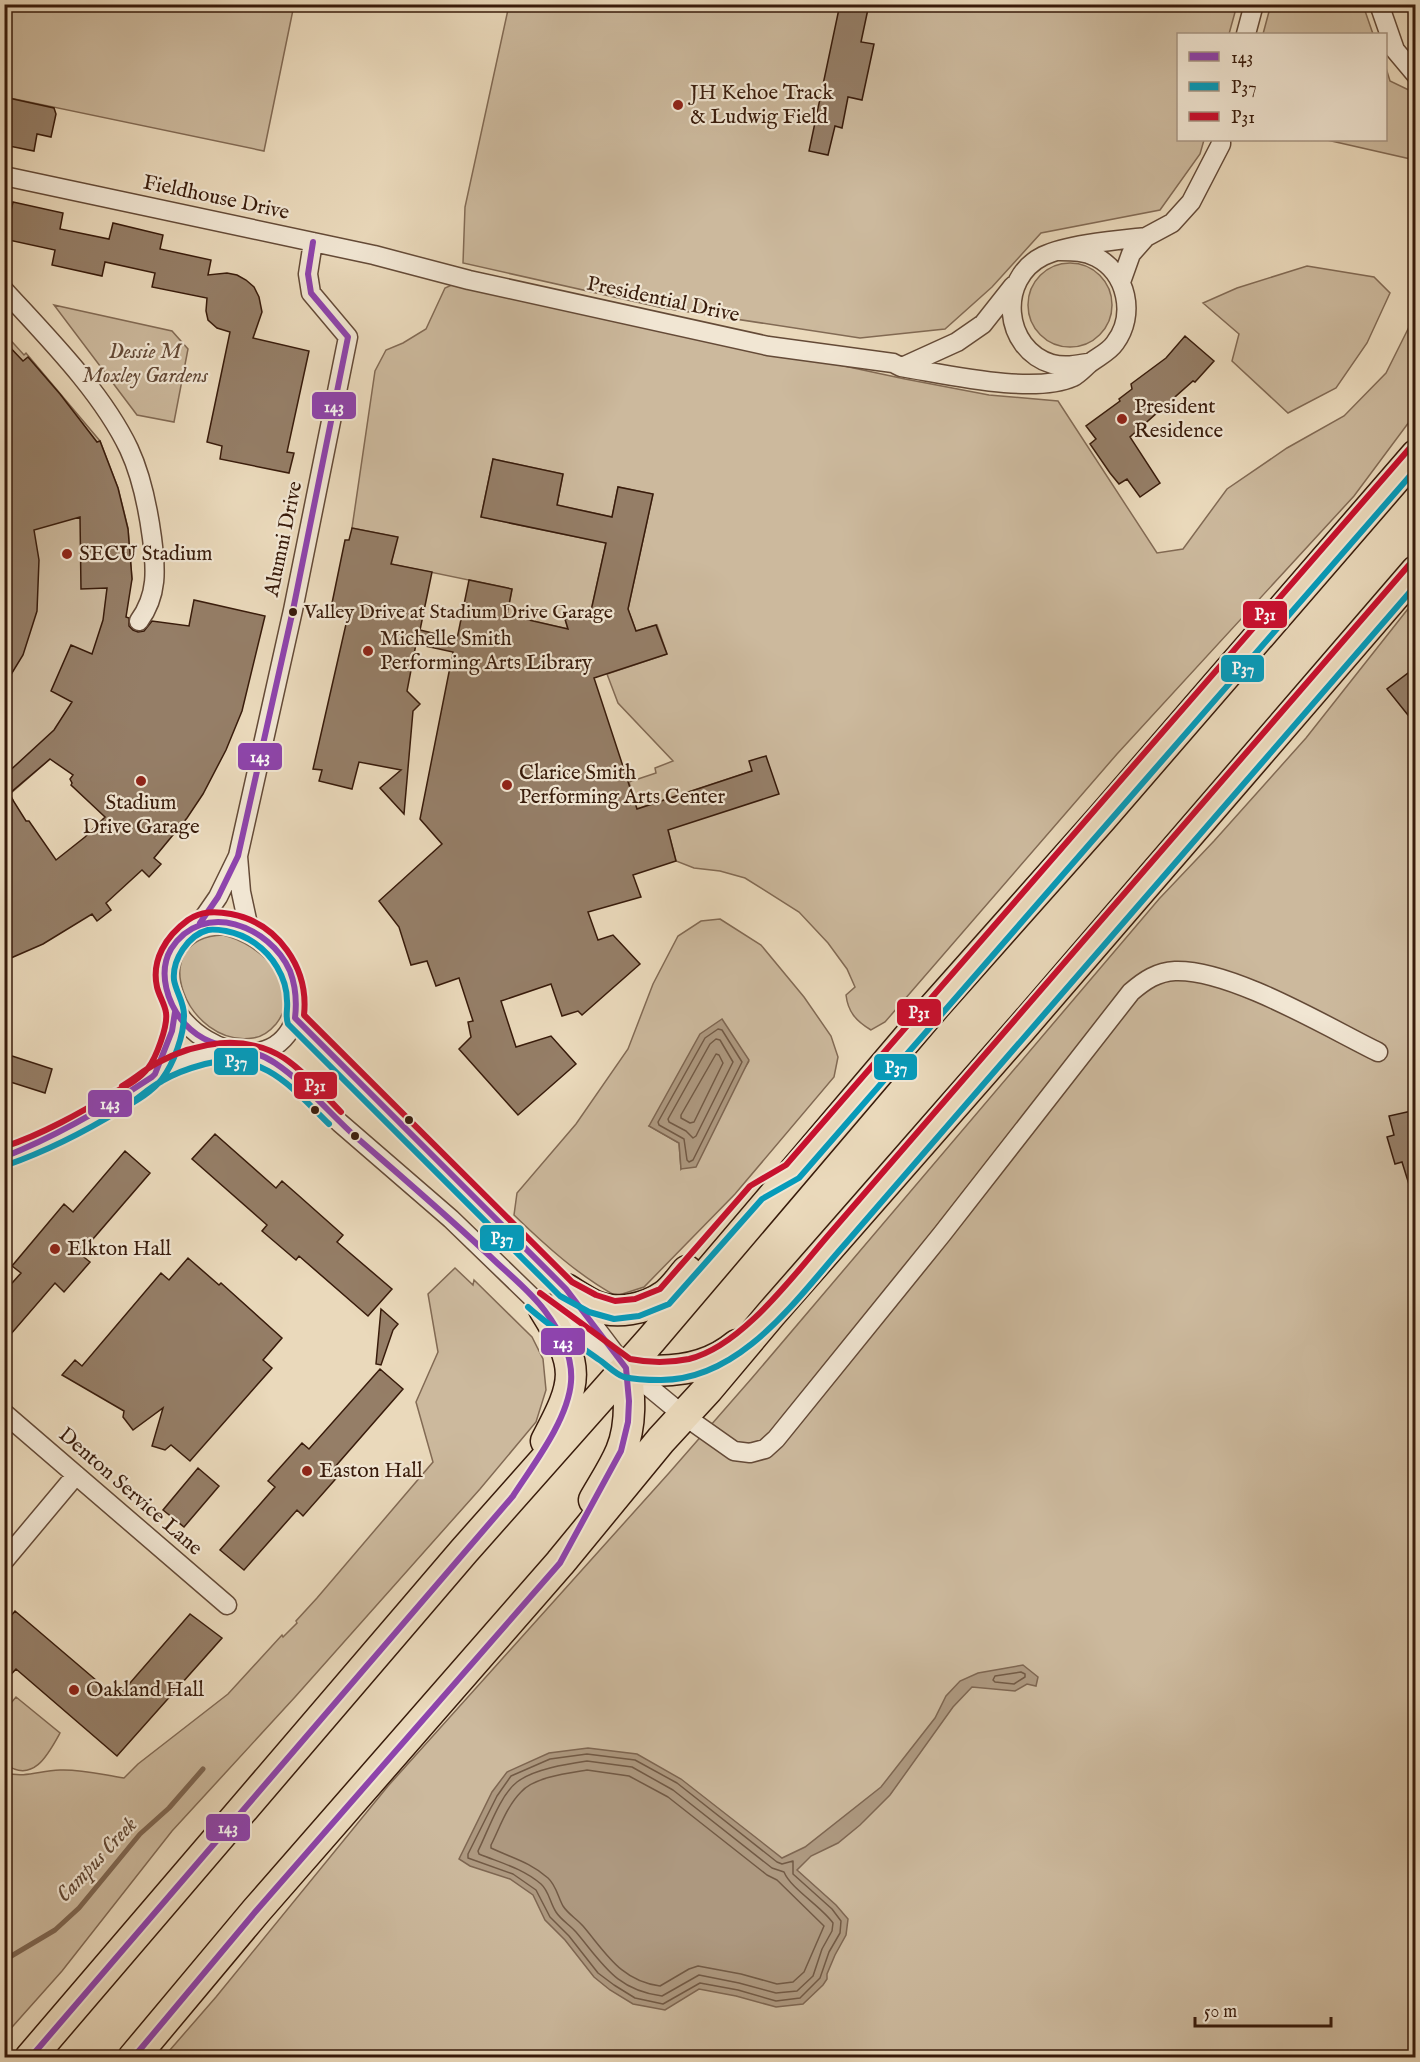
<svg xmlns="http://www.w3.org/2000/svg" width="1420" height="2062" font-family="'IM FELL English',serif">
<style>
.green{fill:#ccb99d;stroke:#826a54;stroke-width:1.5;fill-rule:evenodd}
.water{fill:#ad987f;stroke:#7e6651;stroke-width:1.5}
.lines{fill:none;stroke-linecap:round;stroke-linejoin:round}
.shore{stroke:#725a45;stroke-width:1.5}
.stream{stroke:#7e6651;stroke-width:5}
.building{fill:#957e67;stroke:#381b0b;stroke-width:1.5;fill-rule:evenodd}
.street-casing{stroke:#644a37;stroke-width:21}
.primary-casing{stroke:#381b0b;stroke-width:33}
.street{stroke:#f1e6d3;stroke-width:18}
.primary{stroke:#ead9bb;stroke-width:30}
.bus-1-casing{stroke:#f1e6d3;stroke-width:10}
.bus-2-casing{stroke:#f1e6d3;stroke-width:10}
.bus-3-casing{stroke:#f1e6d3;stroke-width:10}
.bus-1{stroke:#8e44ad;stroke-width:6}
.bus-2{stroke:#069bba;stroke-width:6}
.bus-3{stroke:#c8102e;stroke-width:6}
.poi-dot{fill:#8f2418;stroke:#f1e6d3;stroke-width:2}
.bus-dot{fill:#381b0b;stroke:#f1e6d3;stroke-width:2}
.labels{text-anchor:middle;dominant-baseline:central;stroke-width:4.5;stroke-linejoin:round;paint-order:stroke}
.bus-label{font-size:20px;fill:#381b0b;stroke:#f1e6d3;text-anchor:start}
.poi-label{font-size:21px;fill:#381b0b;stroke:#f1e6d3;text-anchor:start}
.street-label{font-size:21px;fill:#381b0b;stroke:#f1e6d3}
.park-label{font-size:21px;font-style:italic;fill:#644a37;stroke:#f1e6d3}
.water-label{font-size:22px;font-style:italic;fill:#614734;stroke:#f1e6d3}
.line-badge{stroke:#f1e6d3;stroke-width:2}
.badge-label{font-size:16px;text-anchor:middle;font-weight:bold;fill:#fff}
</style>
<rect width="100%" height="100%" fill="#ead9bb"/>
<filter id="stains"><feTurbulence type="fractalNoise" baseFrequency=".00333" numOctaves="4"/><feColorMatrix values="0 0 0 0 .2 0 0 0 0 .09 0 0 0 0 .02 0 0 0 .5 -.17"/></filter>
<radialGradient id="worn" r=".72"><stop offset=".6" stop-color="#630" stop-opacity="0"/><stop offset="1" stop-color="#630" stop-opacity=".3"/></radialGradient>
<path class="green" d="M1271,4L1363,5L1373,34H1263Z
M4,5H294L264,151L5,97Z
M509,5H1237L1229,34H1178V140H1204L1200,154L1160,210L1041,233L992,287L945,329L860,338L663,308L463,263L465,207Z
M1386,68L1390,81L1415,93V160L1327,140H1386Z
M1028 305a42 42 0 1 1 84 0a42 42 0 1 1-84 0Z
M1307,266L1374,277L1390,293L1367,343L1336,388L1288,413L1232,361L1239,334L1203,303L1237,288Z
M456,283L905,379L989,395L1058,401L1157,553L1183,549L1227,489L1287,448L1344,416L1386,373L1415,315V414L1354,496L1117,754L885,1022L871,1030C856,1021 848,1012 846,995L855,987L847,969L828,943L799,912L745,878L720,871L694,868L676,861L668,830L752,771L637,809L629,782L656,773L655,768L673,761L618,703L607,674L667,654L657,625L636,631L628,609L653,494L618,487L612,517L557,505L563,474L493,459L481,517L606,543L591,611L565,619L568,629L507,615L512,589L391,564L397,537L352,528L375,371L386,350L403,343L426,329L445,288Z
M54,305L172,331L188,349L174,422L137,415Z
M5,334L24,355L26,353L100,441L118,488L128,528L132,579L50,759L10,794L13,800L5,806Z
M1415,600V2057L163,2058L216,1997L388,1786L669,1473L752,1378L1159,899L1214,841L1306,738Z
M720,919L761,945L804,997L831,1036L838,1057L834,1077L735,1194L644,1287L616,1296C578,1275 546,1246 514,1215L517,1193L576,1124L628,1049L653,984L678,936L701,921ZM749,1061L681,1169L679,1143L649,1126Z
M223,935C259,943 306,986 276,1024C270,1031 262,1037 253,1038C187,1048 143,938 223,935Z
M455,1268L473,1285L474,1280L532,1337L543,1359L546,1390L536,1422L480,1489L295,1697L172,1831L62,1971L5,2035V1773C27,1778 38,1771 60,1770C82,1769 103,1775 124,1778L138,1764L228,1694L282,1635L283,1637L297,1623L296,1621L317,1598L433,1462L416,1402L438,1352L428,1294Z
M16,1697L60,1733C48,1755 33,1784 5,1764V1710Z"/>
<path class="water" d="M722,1019L749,1060L696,1167L681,1169L679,1143L649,1126L700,1034Z
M1023,1665L1038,1677L1036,1686L1027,1684L1015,1691L972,1687L953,1707L890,1795L860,1825L838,1843L811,1856L797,1870L836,1905L848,1919L846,1935L835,1955L827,1974V1979L823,1985L803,2004L776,2007L736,1996L699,1989L665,2010L633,2004L610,1990L594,1977L565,1940L545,1920L533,1895L510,1879L470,1866L459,1859L492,1792L507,1772L549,1753L588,1748L637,1754L681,1779L782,1858L805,1847L881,1787L935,1718L946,1696L960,1681L978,1673Z"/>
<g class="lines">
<path class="shore" d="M718,1029L722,1030L742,1062L693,1160L689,1162L687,1160L684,1139L659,1125L658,1122L705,1038Z
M716,1039L720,1040L733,1062L696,1136L693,1138L686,1131L669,1122L668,1119L710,1044Z
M716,1054L719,1055L723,1063L694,1122L690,1123L681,1118V1115Z
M1021,1672L1025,1674V1677L1014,1684L995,1682L993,1680L995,1676Z
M587,1754L635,1760L677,1783L777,1862L782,1864L793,1861V1874L832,1909L841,1921L840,1933L829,1952L820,1978L800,1998L776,2001L738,1990L700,1983L663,2004L635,1998L614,1985L598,1973L569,1936L550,1917L536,1890L513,1874L468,1858V1854L497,1796L511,1776L550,1759Z
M587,1761L632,1767L673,1790L772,1868L784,1872C791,1889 821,1906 833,1923L832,1931L822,1949L813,1976L797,1991L776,1993L739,1983L699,1975L662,1996C616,1990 603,1964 576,1932C570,1925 561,1920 556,1912C550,1903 549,1891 541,1884C522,1868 501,1863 479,1854L478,1851C488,1831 500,1795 517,1782C534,1769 567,1764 587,1761Z
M587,1770L629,1776L668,1797L767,1875L777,1880L824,1926L804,1972L793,1982L777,1984L741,1974L698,1966L689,1969L660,1986C621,1981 606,1953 583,1926C577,1919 568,1914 563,1906C558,1897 556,1885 548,1878C530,1862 512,1858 491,1848V1845C500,1827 507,1806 521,1792C534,1777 569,1773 587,1770Z"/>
<path class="stream" d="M4,1958H8L55,1930L79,1908L140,1834L169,1808L203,1769"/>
</g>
<path class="building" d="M840,4H860L859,7L868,9L861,42L874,44L862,100L848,97L842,128L835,126L828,155L809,151Z
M4,97L54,108L56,114L51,137L37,134L34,151L4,145Z
M13,202L63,213L60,229L109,239L113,223L163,235L160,249L211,260L208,275L227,273L237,275L246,280L254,287L259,297L262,312L253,338L309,351L287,452L294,453L289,473L220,459L222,446L207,442L230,332L217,328L208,320L206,311L207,298L152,287L155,273L105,262L102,276L52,265L55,250L4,239Z
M1185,336L1214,361L1195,382L1193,381L1130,437L1160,483L1140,497L1127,479L1119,484L1110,473L1090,444L1096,439L1086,426L1120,401L1119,399L1132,389L1131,384L1166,358Z
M4,341L23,361L28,357L60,394L97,442L100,441L118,488L128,529L132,579L126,617L129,618V626L133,630L138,632L144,631L152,621L189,626L194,600L265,616L242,711L226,750L203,794L187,818L154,858L161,864L149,877L142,870L106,903L111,910L97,921L92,914L43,944L4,961V776L54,730L72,702L51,691L71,645L92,654L103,620L107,588L81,589L80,517L34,530L39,560L37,611L23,655L4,686ZM50,759L73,775L70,779L72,783L71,785L105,817L85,837L56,860L29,821H26L9,794Z
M493,459L563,474L557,505L612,517L618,487L653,494L628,609L636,631L656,625L667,654L594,678L637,809L752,771L749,761L766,756L779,794L668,830L676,861L633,875L641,897L588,912L598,940L613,935L640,964L582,1015L578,1011L562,1016L551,984L501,1001L516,1047L551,1036L576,1064L518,1115L459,1049L471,1037L468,1022L473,1021L459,978L436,986L427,961L411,965L399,927L379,901L442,844L420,819L453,652L416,644L407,691L420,704L413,711L404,814L380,788L401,770L359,762L352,789L319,781L322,770L313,769L349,611L331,608L345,540H349L352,528L398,537L391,564L432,572L420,630L457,639L469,580L512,589L507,615L568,629L565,619L591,611L606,543L481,517Z
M1416,667V725L1387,689Z
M9,1055L52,1069L45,1093L4,1080V1069Z
M1416,1110V1194H1412L1402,1162L1395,1164L1387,1137L1394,1135L1389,1116Z
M215,1134L276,1188L282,1181L298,1195L343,1235L337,1242L392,1289L368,1316L299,1256L296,1260L262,1231L267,1225L192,1159Z
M125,1151L150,1173L80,1254L90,1262L84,1269L64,1292L55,1283L4,1342V1292L21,1273L12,1266L64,1204L73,1212Z
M188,1258L219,1285L221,1283L282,1338L263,1360L272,1368L190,1461L171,1445L165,1450L152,1446L163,1408L133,1430L123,1417L124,1411L62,1375L75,1360L82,1366L161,1273L169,1280Z
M381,1309L398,1324L393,1330L381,1365L376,1364Z
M380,1369L403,1389L334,1468L340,1474L303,1516L297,1510L244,1570L220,1550L275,1487L268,1481L302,1443L309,1449Z
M198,1468L219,1486L184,1527L163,1510Z
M15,1611L117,1698L190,1614L222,1638L117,1756L16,1669L4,1682V1624Z"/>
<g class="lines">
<defs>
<path id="street" d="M1379,4L1395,50L1416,75
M1246,34L1254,4
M4,176L374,255L469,280L768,346L893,363L901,367C945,374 1033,395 1073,377C1079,374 1085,367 1090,363C1099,356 1109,352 1115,343C1136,315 1127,273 1096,257C1085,251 1073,251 1060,251
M1121,282L1131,254L1146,237L1172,223L1191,202L1221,144V140
M4,290C47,337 102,392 129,449C142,477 148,508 152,538C156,569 158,595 139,621
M1088,363C1076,365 1064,367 1052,364C1003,349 997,279 1043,256C1068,244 1118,240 1146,237
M902,367L957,342L983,324L1013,286
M238,856L241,892L249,929
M206,921C221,921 237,923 250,930C283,948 312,993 290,1030C255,1088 143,1024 170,954C175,939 191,926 206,921Z
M200,923L218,897L238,856L293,610L348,337L311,293L308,274L313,242
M295,1018L566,1289L616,1355
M250,1051L267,1058L283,1068L340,1123L451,1219L544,1309L626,1368L683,1415L734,1451L750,1453L765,1449L776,1439L942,1234L1131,992C1145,980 1157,972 1175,971C1231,969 1327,1027 1378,1052
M155,1074L172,1031L175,1012
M4,1157L44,1141L116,1101L161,1071L198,1056L230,1050
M4,1413L227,1605
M4,1561L76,1475"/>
<path id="primary" d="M566,1289C576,1295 585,1301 595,1306C616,1315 646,1309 664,1296C673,1290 680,1279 687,1271
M544,1309C581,1368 578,1381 546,1441
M626,1368C664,1374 706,1371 737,1345
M594,1500C603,1484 614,1468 621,1451C632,1425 630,1395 626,1368
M30,2058L464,1551L651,1340L935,1006L1101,819L1416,455
M133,2058L256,1911L560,1563L661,1440L708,1389L771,1314L1020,1030L1416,571"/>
</defs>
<use href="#street" class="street-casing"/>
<use href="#primary" class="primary-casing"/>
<use href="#street" class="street"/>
<use href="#primary" class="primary"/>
<defs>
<path id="bus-1" d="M200,923L218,897L238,856L293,610L348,337L311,293L308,274L313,242
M4,1157C57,1136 105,1108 152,1077L155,1074L172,1031L175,1012
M30,2058L513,1496C533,1465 568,1420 571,1382C573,1357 560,1331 545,1311C531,1292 512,1277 495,1261C450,1218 403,1178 356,1137C329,1113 305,1083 275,1063C245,1042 214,1055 185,1024C168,1005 157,973 171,949C203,899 270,926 290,971C296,987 297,1001 295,1018L566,1289L626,1368L629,1401L628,1422L621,1451L560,1563L256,1911L133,2058"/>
<path id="bus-2" d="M132,1102C142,1095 151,1087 162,1081C175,1073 190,1068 205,1064C263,1049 292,1088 329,1124
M7,1165C47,1151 86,1131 122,1109C136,1101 152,1092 162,1079C174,1063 184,1035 184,1015C184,1002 176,992 174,980C172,960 188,935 208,930C213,929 220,930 226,931C247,935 266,948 277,967C283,977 287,989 287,1001C288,1009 285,1016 288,1024L560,1296L589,1312L614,1319L639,1316L669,1304L762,1199L799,1178L1416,469
M528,1307C549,1326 574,1342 598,1359C606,1364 615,1374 624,1377C636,1380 649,1380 661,1380C742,1380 797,1298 846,1243L1416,585"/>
<path id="bus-3" d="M122,1086C134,1079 144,1070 157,1063C196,1042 244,1033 284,1058C305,1072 323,1094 341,1112
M4,1147C43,1134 80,1113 115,1092C126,1086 140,1079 148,1068C156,1058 168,1026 166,1013C165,1004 159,996 157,987C151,960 166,936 188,920C201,911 215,911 231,914C278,923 309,968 304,1015L572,1282L596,1295L615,1301L635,1299L660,1289L750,1186L786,1165L1409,449
M540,1293L630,1359C650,1363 669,1363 689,1359C743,1346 796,1272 832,1231L1409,565"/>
</defs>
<use href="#bus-1" class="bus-1-casing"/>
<use href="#bus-2" class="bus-2-casing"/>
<use href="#bus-3" class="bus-3-casing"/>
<use href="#bus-1" class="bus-1"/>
<use href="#bus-2" class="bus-2"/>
<use href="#bus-3" class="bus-3"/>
</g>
<g class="poi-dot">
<circle cx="678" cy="105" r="6"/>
<circle cx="1122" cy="419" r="6"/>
<circle cx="67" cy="554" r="6"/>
<circle cx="368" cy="651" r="6"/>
<circle cx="141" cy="781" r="6"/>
<circle cx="507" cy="785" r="6"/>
<circle cx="55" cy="1249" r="6"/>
<circle cx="307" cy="1471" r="6"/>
<circle cx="74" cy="1690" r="6"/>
</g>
<g class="bus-dot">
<circle cx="293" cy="612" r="5"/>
<circle cx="315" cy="1110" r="5"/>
<circle cx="409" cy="1120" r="5"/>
<circle cx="355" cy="1136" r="5"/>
</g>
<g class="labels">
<g class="bus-label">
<text x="304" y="612">Valley Drive at Stadium Drive Garage</text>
</g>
<g class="poi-label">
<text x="690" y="93">JH Kehoe Track<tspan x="690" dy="24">&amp; Ludwig Field</tspan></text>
<text x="1134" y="407">President<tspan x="1134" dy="24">Residence</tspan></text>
<text x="79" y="554">SECU Stadium</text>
<text x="380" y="639">Michelle Smith<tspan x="380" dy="24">Performing Arts Library</tspan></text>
<text x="519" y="773">Clarice Smith<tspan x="519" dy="24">Performing Arts Center</tspan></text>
<text x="141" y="803" text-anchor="middle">Stadium<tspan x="141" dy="24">Drive Garage</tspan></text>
<text x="67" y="1249">Elkton Hall</text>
<text x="319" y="1471">Easton Hall</text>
<text x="86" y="1690">Oakland Hall</text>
</g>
<g class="street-label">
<text transform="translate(216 198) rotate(12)">Fieldhouse Drive</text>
<text transform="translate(663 300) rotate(12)">Presidential Drive</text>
<text transform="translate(284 539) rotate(-78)">Alumni Drive</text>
<text transform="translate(130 1492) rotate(41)">Denton Service Lane</text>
</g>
<g class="park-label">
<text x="145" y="352">Dessie M<tspan x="145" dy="24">Moxley Gardens</tspan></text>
</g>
<g class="water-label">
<text transform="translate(97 1860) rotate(-47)">Campus Creek</text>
</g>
</g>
<g class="line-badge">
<rect x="311" y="391" width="46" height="29" rx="6" fill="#8e44ad"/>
<rect x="1242" y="600" width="46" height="29" rx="6" fill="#c8102e"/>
<rect x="1220" y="654" width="45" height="29" rx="6" fill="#069bba"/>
<rect x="237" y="742" width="46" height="29" rx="6" fill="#8e44ad"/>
<rect x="896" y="998" width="46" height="29" rx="6" fill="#c8102e"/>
<rect x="213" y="1047" width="46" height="29" rx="6" fill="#069bba"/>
<rect x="873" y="1053" width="45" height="28" rx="6" fill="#069bba"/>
<rect x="293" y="1071" width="45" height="29" rx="6" fill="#c8102e"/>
<rect x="87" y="1089" width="46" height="29" rx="6" fill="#8e44ad"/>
<rect x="479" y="1224" width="46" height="28" rx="6" fill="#069bba"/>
<rect x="540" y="1327" width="46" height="29" rx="6" fill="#8e44ad"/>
<rect x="205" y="1813" width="46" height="29" rx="6" fill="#8e44ad"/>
</g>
<g class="badge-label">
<text x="334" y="412">143</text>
<text x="1265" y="620">P31</text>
<text x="1243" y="674">P37</text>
<text x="260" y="762">143</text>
<text x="919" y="1018">P31</text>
<text x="236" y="1067">P37</text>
<text x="896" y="1073">P37</text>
<text x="315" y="1091">P31</text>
<text x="110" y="1109">143</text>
<text x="502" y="1244">P37</text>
<text x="563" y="1348">143</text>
<text x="228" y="1833">143</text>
</g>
<rect width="1420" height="2062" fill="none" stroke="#ead9bb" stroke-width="24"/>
<rect x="6" y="6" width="1408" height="2050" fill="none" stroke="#381b0b" stroke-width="3"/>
<rect x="12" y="12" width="1396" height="2038" fill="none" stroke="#381b0b" stroke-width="1.5"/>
<rect x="1177" y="33" width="210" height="108" fill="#f1e6d3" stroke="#a79583" stroke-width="1.5"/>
<rect x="1189" y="52" width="30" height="9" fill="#8e44ad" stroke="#a79583" stroke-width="1.5"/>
<text x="1231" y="63" font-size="18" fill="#381b0b">143</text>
<rect x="1189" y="82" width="30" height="9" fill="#069bba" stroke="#a79583" stroke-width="1.5"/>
<text x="1231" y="93" font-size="18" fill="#381b0b">P37</text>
<rect x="1189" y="112" width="30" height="9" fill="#c8102e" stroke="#a79583" stroke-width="1.5"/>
<text x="1231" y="123" font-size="18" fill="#381b0b">P31</text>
<path d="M1195 2017v9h136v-9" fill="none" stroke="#381b0b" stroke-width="3"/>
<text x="1204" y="2017" font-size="18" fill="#381b0b" stroke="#f1e6d3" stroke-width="4.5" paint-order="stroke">50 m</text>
<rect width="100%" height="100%" filter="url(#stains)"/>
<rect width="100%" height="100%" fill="url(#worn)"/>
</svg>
